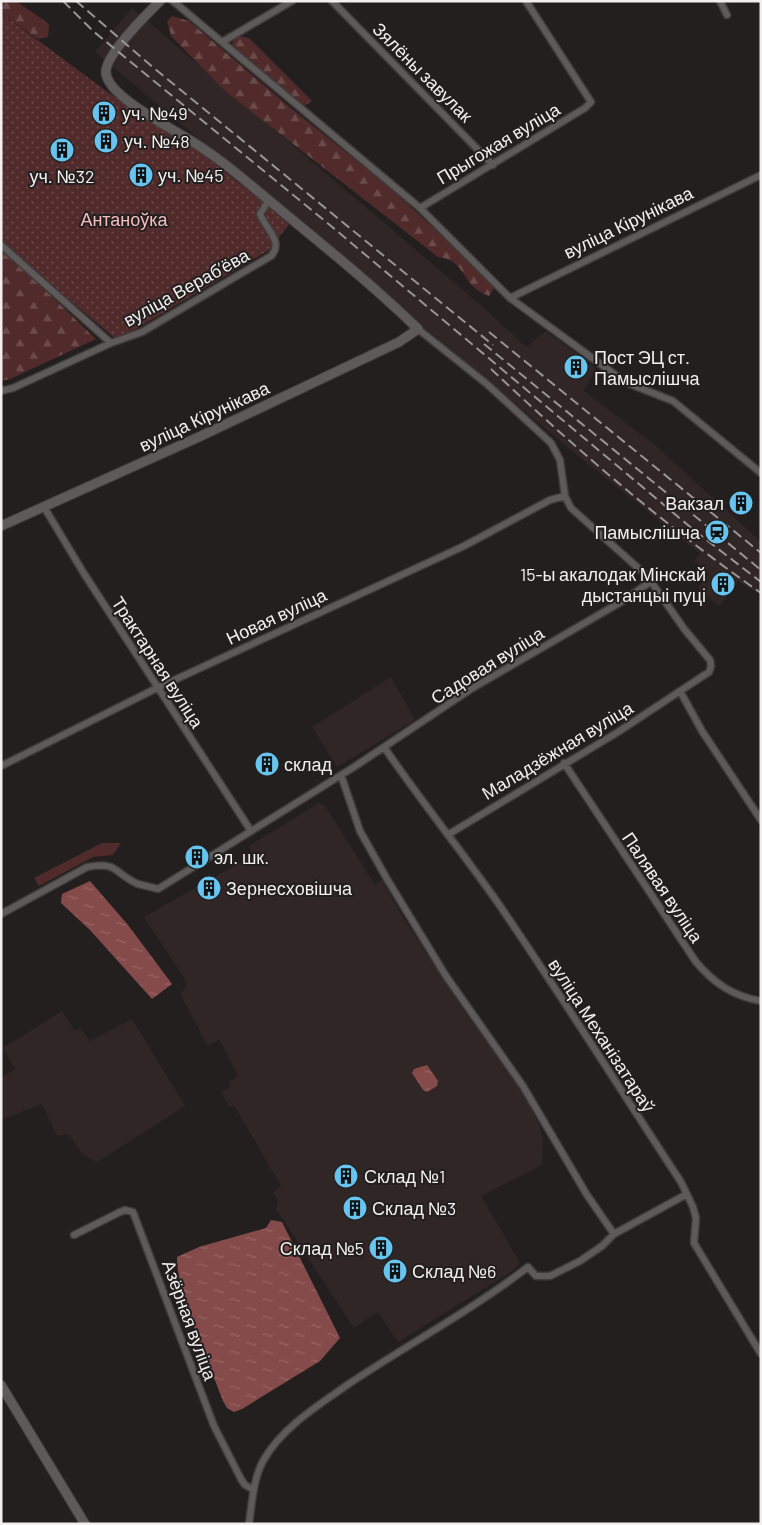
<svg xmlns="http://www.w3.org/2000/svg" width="762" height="1525" font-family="Barlow,sans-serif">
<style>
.built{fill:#312626}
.grass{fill:#512b2b}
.forest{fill:url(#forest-firs)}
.garden{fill:url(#garden-dots)}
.water{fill:url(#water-ripples)}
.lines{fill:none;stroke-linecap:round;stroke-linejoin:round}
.street-casing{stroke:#3f3c3c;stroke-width:9}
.secondary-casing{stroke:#3f3c3c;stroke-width:11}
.street{stroke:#5e5a59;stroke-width:6}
.secondary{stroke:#5e5a59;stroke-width:9}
.rail{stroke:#999595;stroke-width:2;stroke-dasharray:10 5;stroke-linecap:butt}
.labels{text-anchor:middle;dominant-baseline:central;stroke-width:4;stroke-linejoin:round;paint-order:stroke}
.street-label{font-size:18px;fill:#f2efef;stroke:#231f1f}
.poi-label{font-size:18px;fill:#f2efef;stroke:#231f1f;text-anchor:start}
.park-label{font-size:18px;fill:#f5bdbb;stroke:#231f1f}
</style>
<defs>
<pattern id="forest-firs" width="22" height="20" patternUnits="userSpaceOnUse" patternTransform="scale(1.25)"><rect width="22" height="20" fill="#512b2b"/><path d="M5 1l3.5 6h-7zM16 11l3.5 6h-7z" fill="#6a4a4a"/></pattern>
<pattern id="garden-dots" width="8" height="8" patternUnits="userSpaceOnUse" patternTransform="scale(1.25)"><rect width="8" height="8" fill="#512b2b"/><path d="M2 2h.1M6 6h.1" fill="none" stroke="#6a4a4a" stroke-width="1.8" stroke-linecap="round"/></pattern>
<pattern id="water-ripples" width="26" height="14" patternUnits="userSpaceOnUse" patternTransform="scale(1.25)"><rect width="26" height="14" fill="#854b4a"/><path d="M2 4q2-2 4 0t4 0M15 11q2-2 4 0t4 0" fill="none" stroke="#976564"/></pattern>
</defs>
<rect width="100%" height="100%" fill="#231f1f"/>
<path class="built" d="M132,8L484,308L526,347L546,331L596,368L584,391L654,444L761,542V595L738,581L719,606L698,588L709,574L694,561L701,554L577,455L95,52Z
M391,677L415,720L337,767L312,727Z
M319,803L325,806L375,885L382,880L401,914L465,1012L522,1090L540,1126L543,1140L542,1165L481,1196L519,1261L518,1265L514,1270L398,1342L378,1312L354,1328L276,1209L278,1200L273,1192L281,1186L234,1105L229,1107L221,1092L231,1087L229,1082L238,1076L221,1042L218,1040L209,1045L206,1043L181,995L186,986L185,979L144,917L252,856L249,846Z
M62,1011L75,1031L80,1028L90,1041L132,1019L185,1106L97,1162L82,1154L69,1134L57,1136L42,1104L1,1120V1078L15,1069L3,1048Z"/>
<path class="grass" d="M102,843H121L113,855L93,857L39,886L34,878Z"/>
<path class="forest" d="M1,1H16L49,24L48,37L38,39L1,13Z
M172,16L189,21L292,109L389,187L481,272L494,288L489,296C461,287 467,260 438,257L225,91L171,36L167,21Z
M240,36L249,38L312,101L304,106L232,46L233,40Z
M1,248L96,339L10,379L1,381Z"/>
<path class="garden" d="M1,13L109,93L197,150L290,223L269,250L117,340L1,242Z"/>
<path class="water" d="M90,881L128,925L172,984L152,999L90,930L61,903L62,894Z
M427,1065L438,1081L437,1086L427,1092L423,1090L412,1073L414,1069Z
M271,1220L282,1222L340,1338L320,1361L242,1409L234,1412L227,1408L223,1401C210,1365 176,1293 177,1257L199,1247L266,1228Z"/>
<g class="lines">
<defs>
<path id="street" d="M173,1L420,208L510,298L625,382L673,401L761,473
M332,1L493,165
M720,1L727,15
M222,42L292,1
M420,208L585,108L591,102L526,1
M1,245L111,343
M510,298L761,175
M418,329L488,385L551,443L560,460L565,496L571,508L647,576L685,630L710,660L711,666L709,672L618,732L449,834
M1,391L13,388L111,343L142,332L271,256C284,242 266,229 260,214L269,200
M44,507L83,572L251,831
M680,691L702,731L761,820
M384,747C420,800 461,850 498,903C561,995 620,1089 681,1182L693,1207L696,1218L694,1243L761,1354
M564,763L696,962C714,983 732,996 761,1001
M1,766L157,688L464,546L550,500L565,496
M341,775L360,831L387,879L446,976L523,1086L587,1195L614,1234
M1,914L87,867C119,861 114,874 138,884C145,886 152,887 158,889L354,767L471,689L626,599L650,582
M74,1235L120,1212L125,1210L133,1212L214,1426L241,1479L245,1485L254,1490
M249,1524C252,1503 253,1480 263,1461C282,1427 319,1405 350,1383C409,1344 472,1310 528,1267L536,1276H550L580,1261L602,1246L614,1234L687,1194"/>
<path id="secondary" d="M1,526L201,436L399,342L418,329C375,287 329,250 283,212C254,188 225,162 193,142C173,129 108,97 106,73C104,56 147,14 160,1
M1,1385L85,1524"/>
</defs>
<use href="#street" class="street-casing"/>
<use href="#secondary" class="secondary-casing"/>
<use href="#street" class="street"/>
<use href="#secondary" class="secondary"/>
<path class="rail" d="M63,1L93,31L331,226L695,531L761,582
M76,1L155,69L493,345
M489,332L761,553
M484,344L761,570
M491,369C576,449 665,526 761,593"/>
</g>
<defs>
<symbol id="building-disc" viewBox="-11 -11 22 22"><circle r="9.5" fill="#66c4ef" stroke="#231f1f"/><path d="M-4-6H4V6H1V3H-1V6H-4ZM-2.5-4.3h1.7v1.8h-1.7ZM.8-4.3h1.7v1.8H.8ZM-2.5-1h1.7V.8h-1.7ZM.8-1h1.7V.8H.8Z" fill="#111"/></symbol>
<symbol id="station-disc" viewBox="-11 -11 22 22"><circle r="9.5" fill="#66c4ef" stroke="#231f1f"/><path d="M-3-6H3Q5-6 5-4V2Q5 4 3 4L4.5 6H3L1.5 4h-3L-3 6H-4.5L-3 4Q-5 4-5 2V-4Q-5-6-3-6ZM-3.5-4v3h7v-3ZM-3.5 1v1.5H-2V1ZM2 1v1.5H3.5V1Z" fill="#111"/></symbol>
</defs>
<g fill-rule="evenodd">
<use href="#building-disc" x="90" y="99" width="28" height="28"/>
<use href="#building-disc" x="92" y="127" width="28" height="28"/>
<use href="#building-disc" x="48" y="136" width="28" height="28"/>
<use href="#building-disc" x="127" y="161" width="28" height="28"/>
<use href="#building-disc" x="562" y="353" width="28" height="28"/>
<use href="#building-disc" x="727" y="489" width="28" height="28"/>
<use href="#station-disc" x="703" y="518" width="28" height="28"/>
<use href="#building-disc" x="709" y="570" width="28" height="28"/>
<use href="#building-disc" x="253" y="750" width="28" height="28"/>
<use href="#building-disc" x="183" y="843" width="28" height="28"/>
<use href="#building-disc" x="195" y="874" width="28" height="28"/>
<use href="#building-disc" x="332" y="1162" width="28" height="28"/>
<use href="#building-disc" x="341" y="1194" width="28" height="28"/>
<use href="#building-disc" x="367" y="1234" width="28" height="28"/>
<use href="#building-disc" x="381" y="1257" width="28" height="28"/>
</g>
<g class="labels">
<g class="street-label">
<text transform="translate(423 72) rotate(45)">Зялёны завулак</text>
<text transform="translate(498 143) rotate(-31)">Прыгожая вуліца</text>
<text transform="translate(628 222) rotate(-26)">вуліца Кірунікава</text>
<text transform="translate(186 287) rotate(-29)">вуліца Верабʼёва</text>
<text transform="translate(204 416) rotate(-25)">вуліца Кірунікава</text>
<text transform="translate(276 616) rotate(-25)">Новая вуліца</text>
<text transform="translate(158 662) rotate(57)">Трактарная вуліца</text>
<text transform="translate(487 665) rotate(-32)">Садовая вуліца</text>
<text transform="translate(557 750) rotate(-31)">Маладзёжная вуліца</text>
<text transform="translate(663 887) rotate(56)">Палявая вуліца</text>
<text transform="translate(602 1035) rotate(57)">вуліца Механізатараў</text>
<text transform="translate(190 1320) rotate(70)">Азёрная вуліца</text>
</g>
<g class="poi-label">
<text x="122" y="113">уч. №49</text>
<text x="124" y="141">уч. №48</text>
<text x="158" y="175">уч. №45</text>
<text x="62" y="176" text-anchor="middle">уч. №32</text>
<text x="594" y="357">Пост ЭЦ ст.<tspan x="594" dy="21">Памыслішча</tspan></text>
<text x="724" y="503" text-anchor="end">Вакзал</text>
<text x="700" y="532" text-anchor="end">Памыслішча</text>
<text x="706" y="574" text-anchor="end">15-ы акалодак Мінскай<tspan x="706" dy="21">дыстанцыі пуці</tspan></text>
<text x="284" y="764">склад</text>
<text x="214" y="857">эл. шк.</text>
<text x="226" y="888">Зернесховішча</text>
<text x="364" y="1176">Склад №1</text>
<text x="372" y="1208">Склад №3</text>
<text x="364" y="1248" text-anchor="end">Склад №5</text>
<text x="412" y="1271">Склад №6</text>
</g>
<g class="park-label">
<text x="124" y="219">Антаноўка</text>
</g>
</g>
<rect width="762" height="1525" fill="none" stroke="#f2efef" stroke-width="5"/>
</svg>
